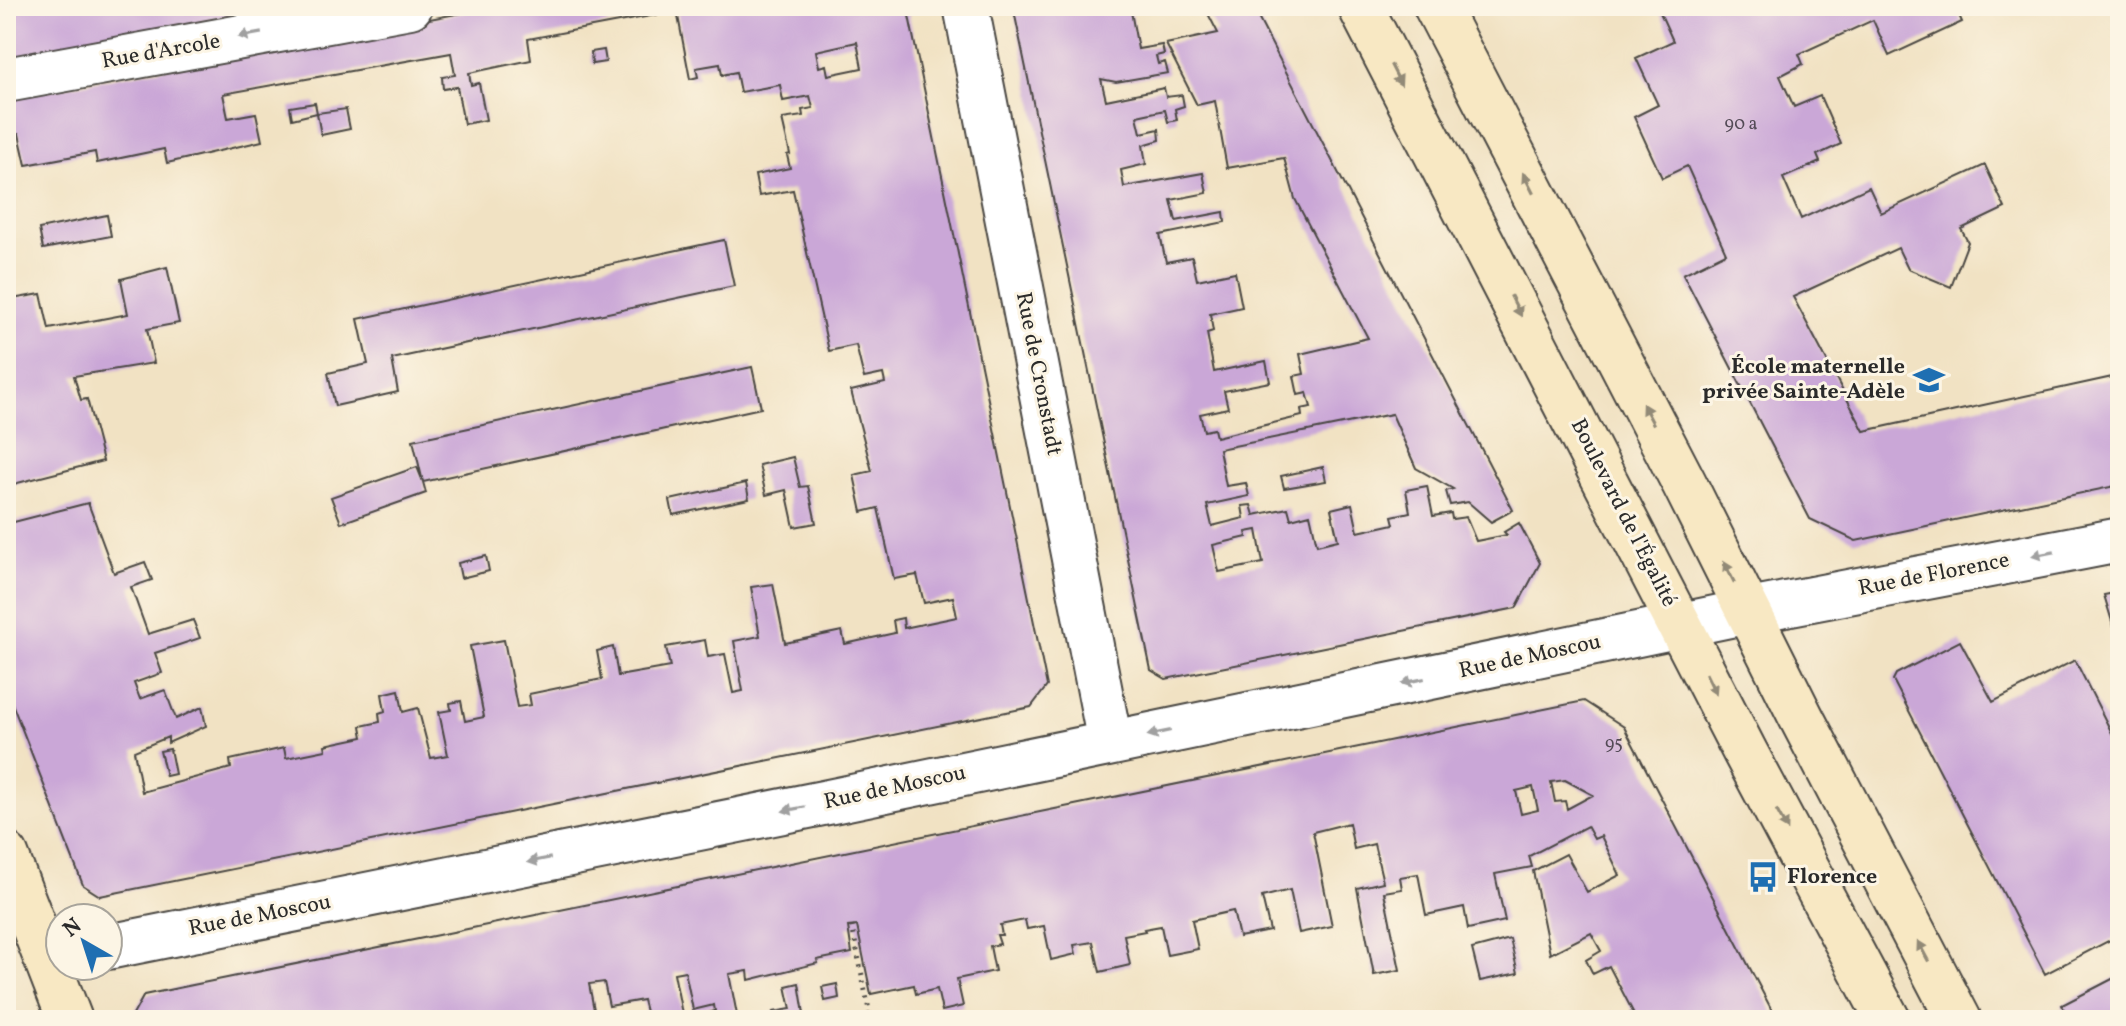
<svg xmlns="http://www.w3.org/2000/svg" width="2126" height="1026" font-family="Vollkorn,serif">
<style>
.building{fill:#caa7d7;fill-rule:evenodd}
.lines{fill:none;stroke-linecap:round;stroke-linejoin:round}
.street-casing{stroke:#494642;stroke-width:48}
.secondary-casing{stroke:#494642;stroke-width:48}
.path{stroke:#494642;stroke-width:5;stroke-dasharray:2 6;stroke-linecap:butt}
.street{stroke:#fff;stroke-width:44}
.secondary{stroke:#f8e8c3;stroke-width:44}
.oneway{fill:#a0a0a0}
.oneway2{fill:#928a77}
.labels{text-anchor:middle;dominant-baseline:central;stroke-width:6;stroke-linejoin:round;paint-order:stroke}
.number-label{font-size:18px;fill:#534a56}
.street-label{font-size:22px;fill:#2b2b2b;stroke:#fcf5e5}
.poi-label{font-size:22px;font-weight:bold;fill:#2b2b2b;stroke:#fcf5e5;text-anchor:end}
</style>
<rect width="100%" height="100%" fill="#fcf5e5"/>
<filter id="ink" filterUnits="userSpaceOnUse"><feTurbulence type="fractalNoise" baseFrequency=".0125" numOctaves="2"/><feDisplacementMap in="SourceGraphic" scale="16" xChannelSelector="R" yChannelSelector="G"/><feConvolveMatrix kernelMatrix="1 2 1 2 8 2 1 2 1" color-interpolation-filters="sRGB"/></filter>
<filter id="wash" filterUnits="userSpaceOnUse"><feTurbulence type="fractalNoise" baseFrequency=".006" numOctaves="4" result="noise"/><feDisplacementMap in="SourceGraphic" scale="32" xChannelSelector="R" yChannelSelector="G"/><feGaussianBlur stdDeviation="1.8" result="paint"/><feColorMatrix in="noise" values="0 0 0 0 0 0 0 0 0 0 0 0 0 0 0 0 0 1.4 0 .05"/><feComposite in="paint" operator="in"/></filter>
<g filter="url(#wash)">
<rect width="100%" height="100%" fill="#f1e2c3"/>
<g id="blocks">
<path class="building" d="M6,6H288L6,60Z
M499,6H907L1047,686L1031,707L100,896L83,885L6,688V524L88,503L114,573L145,562L152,580L131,587L148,634L193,620L200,638L155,653L162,673L134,683L140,699L165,690L176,719L202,707L206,726L168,743V737L134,751L142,792L231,768L230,760L284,748L286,758L326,750L325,745L363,737L361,726L380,722L379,713L385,711L382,694L399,690L403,712L418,708L431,758L448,755L439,712L451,710L450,703L461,701L465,721L484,717L470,646L504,640L517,707L531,705L529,694L602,679L597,651L613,647L618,676L670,667L666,647L705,640L708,657L725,654L733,693L743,691L734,641L760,636L751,587L773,584L785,643L842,631L845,644L895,633L893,620L903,618L904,628L957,617L953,597L924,603L917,575L894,579L878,508L862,512L854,475L872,471L851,391L885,383L883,374L864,378L856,345L829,351L793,190L759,196L755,175L790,168L787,155L790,154L782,119L803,116L802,110L813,108L810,96L783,101L780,85L740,92L736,72L722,75L720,64L696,68L698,77L690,79L677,11L528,39L531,60L469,73L471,85L479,83L486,120L464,124L457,87L443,89L442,77L455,75L451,53L223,94L228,118L256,113L262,141L167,163L164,149L97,163L95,152L26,165L19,134L6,136V98ZM857,42L862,68L828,75L826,65L819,67L816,51Z
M1013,6H1130L1138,49L1162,45L1164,54L1156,56L1158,64L1165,62L1168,73L1116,82L1101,79L1106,100L1164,88L1166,97L1182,95L1184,106L1175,109L1177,120L1168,122L1165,110L1137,116L1141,133L1159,129L1160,140L1143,145L1146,164L1121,170L1124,187L1203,173L1207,193L1171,200L1176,221L1224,212L1225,222L1160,235L1166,262L1192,257L1197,280L1235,272L1242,307L1210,314L1213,331L1207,333L1214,372L1266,361L1270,382L1224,391L1228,408L1200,414L1204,431L1214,429L1216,437L1302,416L1301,409L1311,407L1307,393L1298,395L1294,376L1304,374L1300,354L1368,338L1295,199L1284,158L1227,168L1215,101L1197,105L1166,44L1218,33L1204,6H1252L1513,510L1491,522L1468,502L1450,505L1446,491L1453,489L1416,468L1392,414L1219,449L1226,486L1246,483L1249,496L1207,505L1212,526L1244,518L1242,506L1251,505L1254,515L1288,508L1291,519L1310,514L1317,545L1338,540L1331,509L1352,504L1358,532L1394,524L1392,516L1410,512L1406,490L1427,486L1433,516L1451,513L1452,519L1466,517L1476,541L1507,535L1504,532L1519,523L1540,563L1516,608L1166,679L1151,670ZM1257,530L1263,563L1219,572L1213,545L1247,537L1246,532Z
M1663,6H1748L1751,12L1765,6H1955L1962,22L1889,56L1873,20L1799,54L1803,64L1780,76L1794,107L1820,96L1841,144L1817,155L1820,162L1783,178L1801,219L1869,187L1881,213L1985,165L2005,208L1961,229L1968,242L1951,287L1908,269L1898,248L1793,297L1864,431L2117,376L2120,385V485L1856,541L1810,519L1683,274L1726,253L1687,166L1662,178L1634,117L1658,105L1636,58L1673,41L1658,8Z
M604,50L606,62L592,64L591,52Z
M315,103L317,113L292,119L290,107Z
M346,109L350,129L321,135L317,113Z
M107,215L111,236L43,249L39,229Z
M724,240L734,286L392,359L398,392L335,406L328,373L368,364L358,319Z
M167,267L179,323L147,329L154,363L74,376L81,400L87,399L103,461L6,486V300L41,294L49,329L128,314L121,279Z
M752,367L761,408L423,482L426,493L341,523L331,497L417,467L423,482L413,440Z
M793,457L800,487L808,486L816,523L794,527L786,490L766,495L759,465Z
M1323,467L1326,481L1284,488L1281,476Z
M746,483L749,499L673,515L670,500Z
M486,556L489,571L461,578L458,563Z
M2120,592V636L2117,638L2104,595Z
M1960,641L1993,702L2075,660L2120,749V935L2045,974L1893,680L1896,674Z
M1584,701L1624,727L1777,1020H1618L1633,1012L1609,966L1593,974L1586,960L1601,951L1591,933L1550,954L1533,871L1566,854L1587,892L1620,875L1601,836L1594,839L1587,826L1529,856L1532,867L1495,874L1505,921L1468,929L1464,907L1426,915L1418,874L1400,877L1402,889L1384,892L1400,970L1374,975L1357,888L1383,882L1374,844L1354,849L1349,823L1313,832L1332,926L1299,933L1290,890L1262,897L1270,931L1239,937L1233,911L1192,920L1198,949L1167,955L1161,926L1144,929L1145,931L1124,935L1130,965L1100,972L1093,942L1074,945L1076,954L1051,960L1044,926L1027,929L1025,920L1000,925L1002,935H997L1000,944L990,946L995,971L957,979L963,1006L942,1011L937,989L916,994L914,985L871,994L857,926L848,927L852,953L817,960L818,963L749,980L748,971L729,974L738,1020H687L715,1011L714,1005L693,1010L685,971L674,973L682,1014L656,1020H648L643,1000L609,1006L604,982L589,984L596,1020H576L575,1016L559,1020H135L133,1015L144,995ZM1565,780L1593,795L1567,809L1565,801L1555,802L1551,782ZM1533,787L1538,810L1521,814L1516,791Z
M170,749L175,774L166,776L160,751Z
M1510,939L1518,973L1480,981L1472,949Z
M2120,975V1020H2069L2062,1005Z
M799,983L805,1020H776L773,1012L791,1009L786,986Z
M837,984L839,998L825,1001L822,987Z"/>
</g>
</g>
<g filter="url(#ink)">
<use href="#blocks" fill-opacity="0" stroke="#494642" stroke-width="2"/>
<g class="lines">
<defs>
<path id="street" d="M966,6L1110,743
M6,80L410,6
M108,947L828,802L1749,611L2120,540"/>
<path id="secondary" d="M1360,6L1745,752L1888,1020
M1436,6L1684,483L1801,717L1959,1020
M6,855L70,1020"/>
</defs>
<use href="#street" class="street-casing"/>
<use href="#secondary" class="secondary-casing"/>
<path class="path" d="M852,926L871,1020"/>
<use href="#street" class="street"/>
<use href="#secondary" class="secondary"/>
</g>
<defs><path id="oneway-solid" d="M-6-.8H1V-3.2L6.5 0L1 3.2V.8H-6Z" transform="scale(2)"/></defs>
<g class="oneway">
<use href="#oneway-solid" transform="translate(250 35) rotate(170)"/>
<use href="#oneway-solid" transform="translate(2043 554) rotate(169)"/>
<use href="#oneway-solid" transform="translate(1413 681) rotate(168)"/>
<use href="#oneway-solid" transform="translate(1159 733) rotate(168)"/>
<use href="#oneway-solid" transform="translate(794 809) rotate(169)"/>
<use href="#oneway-solid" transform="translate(539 860) rotate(169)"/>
</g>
<g class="oneway2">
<use href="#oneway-solid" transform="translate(1396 75) rotate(63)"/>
<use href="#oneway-solid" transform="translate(1528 183) rotate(-117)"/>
<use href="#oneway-solid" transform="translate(1516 306) rotate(63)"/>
<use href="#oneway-solid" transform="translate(1648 414) rotate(-118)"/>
<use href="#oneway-solid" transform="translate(1729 572) rotate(-117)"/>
<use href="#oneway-solid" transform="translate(1711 684) rotate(64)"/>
<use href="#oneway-solid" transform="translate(1782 820) rotate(61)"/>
<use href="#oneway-solid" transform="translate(1923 951) rotate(-118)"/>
</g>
</g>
<defs>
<symbol id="school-bare" viewBox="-9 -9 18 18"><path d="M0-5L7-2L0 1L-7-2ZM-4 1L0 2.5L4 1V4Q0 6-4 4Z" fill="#1f6fb2" stroke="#fcf5e5" stroke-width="2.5" paint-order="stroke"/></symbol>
<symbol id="bus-bare" viewBox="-9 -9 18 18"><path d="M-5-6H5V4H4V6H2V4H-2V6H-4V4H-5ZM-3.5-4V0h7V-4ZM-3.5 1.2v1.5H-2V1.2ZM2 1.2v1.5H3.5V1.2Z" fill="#1f6fb2" stroke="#fcf5e5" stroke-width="2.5" paint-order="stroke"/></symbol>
</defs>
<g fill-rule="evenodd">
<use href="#school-bare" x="1907" y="358" width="44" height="44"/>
<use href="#bus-bare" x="1741" y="855" width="44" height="44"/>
</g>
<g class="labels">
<g class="number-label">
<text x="1741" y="124">90 a</text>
<text x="1614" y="744">95</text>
</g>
<g class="street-label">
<text transform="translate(161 52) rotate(-10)">Rue d'Arcole</text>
<text transform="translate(1038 374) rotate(79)">Rue de Cronstadt</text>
<text transform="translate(1623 513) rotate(63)">Boulevard de l'Égalité</text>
<text transform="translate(1934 575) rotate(-11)">Rue de Florence</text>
<text transform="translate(1530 657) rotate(-12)">Rue de Moscou</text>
<text transform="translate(895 788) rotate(-12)">Rue de Moscou</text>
<text transform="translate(260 916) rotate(-11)">Rue de Moscou</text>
</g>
<g class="poi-label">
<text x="1905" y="367">École maternelle<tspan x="1905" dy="25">privée Sainte-Adèle</tspan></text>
<text x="1787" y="877" text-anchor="start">Florence</text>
</g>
</g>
<rect width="2126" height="1026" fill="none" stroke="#fcf5e5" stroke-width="32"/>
<g transform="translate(84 942) rotate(321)"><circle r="38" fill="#fcf5e5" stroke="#a8a49b" stroke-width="2"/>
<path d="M0-6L14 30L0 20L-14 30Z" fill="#1f6fb2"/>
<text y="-12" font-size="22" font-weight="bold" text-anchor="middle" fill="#2b2b2b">N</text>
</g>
</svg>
